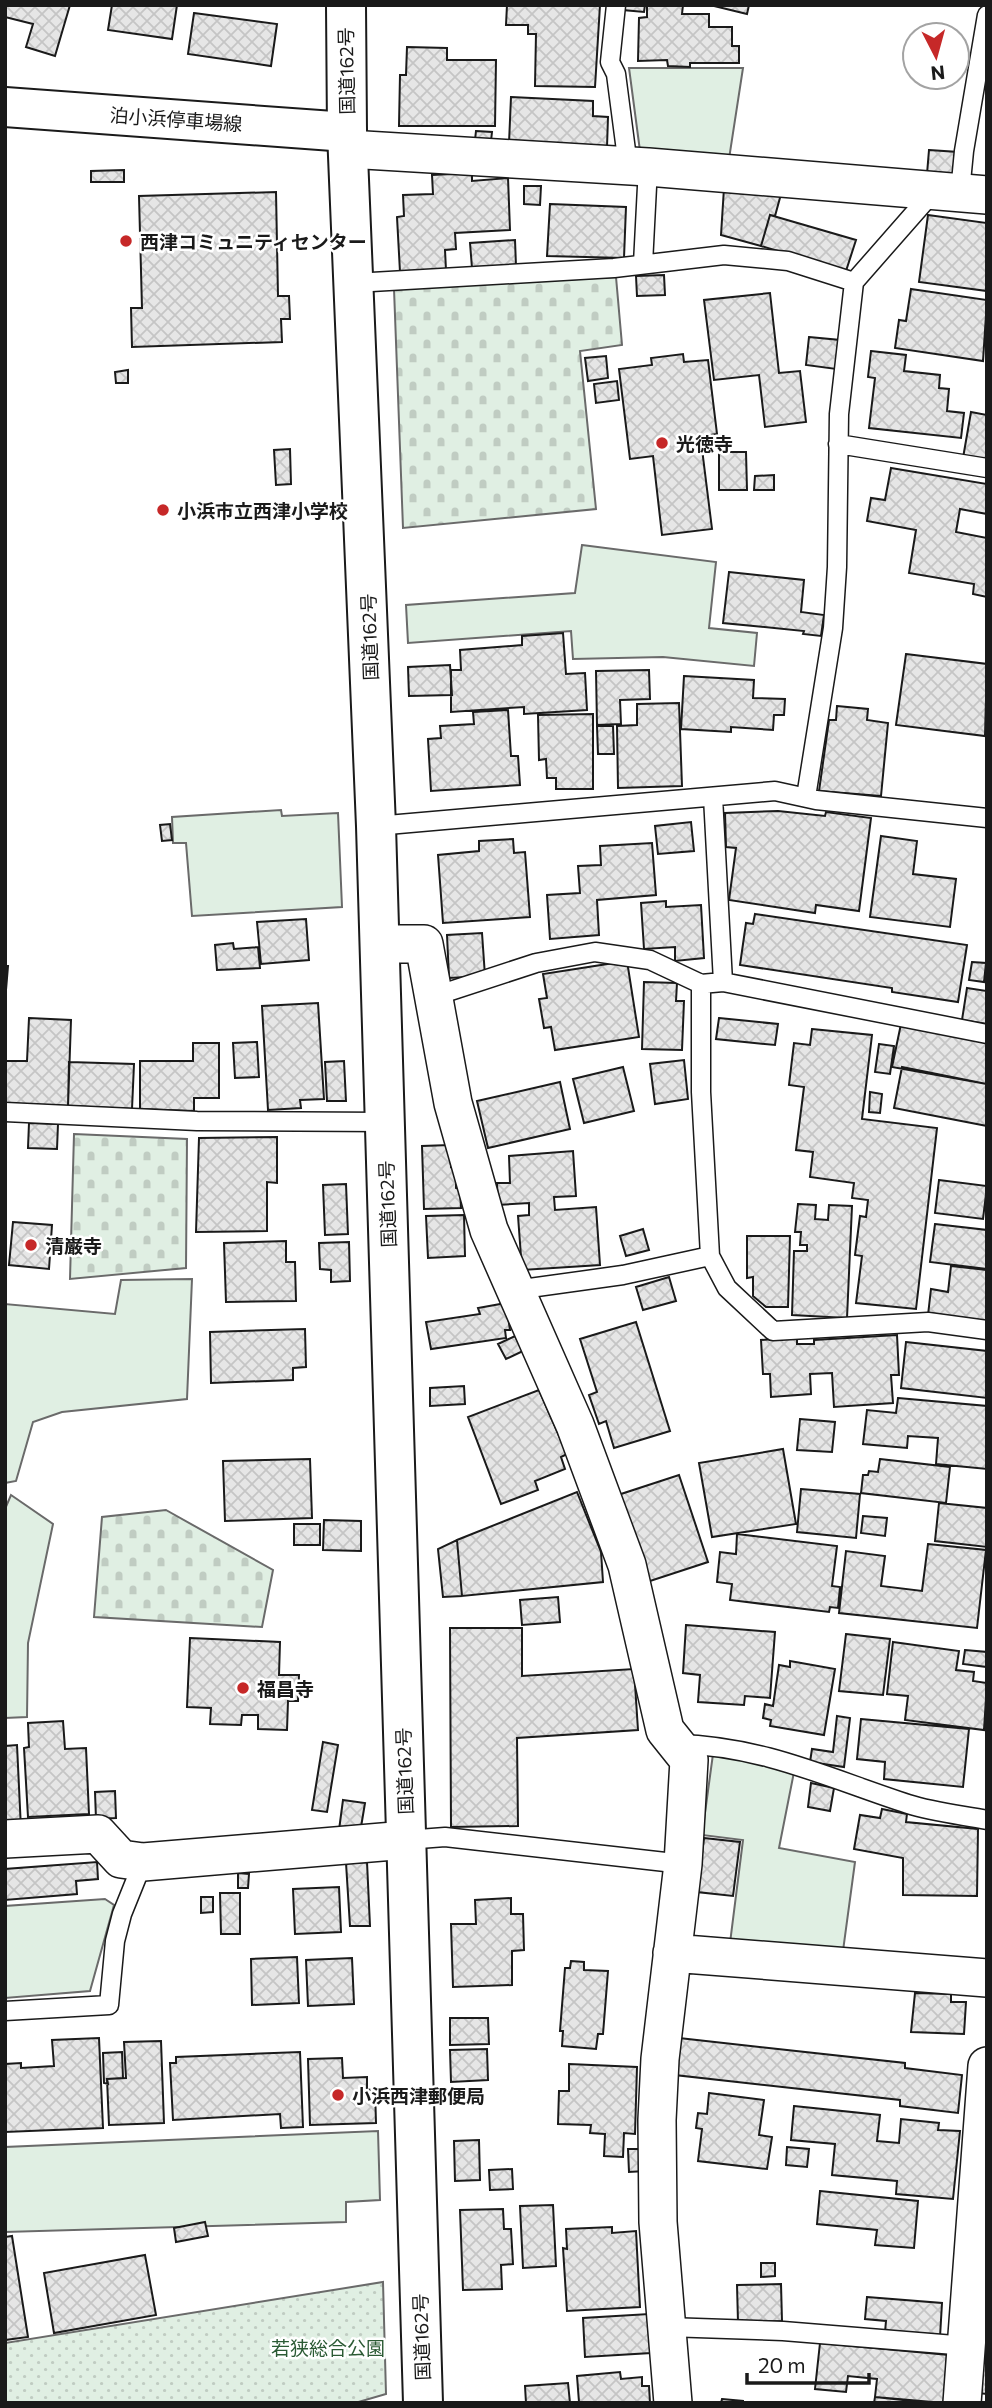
<svg xmlns="http://www.w3.org/2000/svg" width="992" height="2408" font-family="Commissioner,'Noto Sans JP',sans-serif">
<style>
.green{fill:#e0efe3;stroke:#6a6a6a;stroke-width:2}
.cemetery{fill:url(#cemetery-stones);stroke:#6a6a6a;stroke-width:2}
.park{fill:url(#park-dots);stroke:#6a6a6a;stroke-width:2}
.building{fill:url(#building-cross-hatch);stroke:#1a1a1a;stroke-width:2}
.lines{fill:none;stroke-linecap:round;stroke-linejoin:round}
.lane-casing{stroke:#1a1a1a;stroke-width:21}
.street-casing{stroke:#1a1a1a;stroke-width:40}
.secondary-casing{stroke:#1a1a1a;stroke-width:42}
.highway-casing{stroke:#1a1a1a;stroke-width:42}
.lane{stroke:#fff;stroke-width:18}
.street{stroke:#fff;stroke-width:37}
.secondary{stroke:#fff;stroke-width:38}
.highway{stroke:#fff;stroke-width:38}
.poi-dot{fill:#c62828;stroke:#fff;stroke-width:2.5}
.labels{text-anchor:middle;dominant-baseline:central;stroke-width:5;stroke-linejoin:round;paint-order:stroke}
.street-label{font-size:19px;fill:#1a1a1a;stroke:#fff}
.poi-label{font-size:19px;font-weight:bold;fill:#1a1a1a;stroke:#fff;text-anchor:start}
.park-label{font-size:19px;fill:#2b5a34;stroke:#fff}
</style>
<defs>
<pattern id="cemetery-stones" width="16" height="16" patternUnits="userSpaceOnUse" patternTransform="scale(1.75)"><rect width="16" height="16" fill="#e0efe3"/><path d="M2 7V4a2 2 0 0 1 4 0v3zM10 15v-3a2 2 0 0 1 4 0v3z" fill="#c0ccc2"/></pattern>
<pattern id="park-dots" width="8" height="8" patternUnits="userSpaceOnUse" patternTransform="scale(1.75)"><rect width="8" height="8" fill="#e0efe3"/><path d="M2 2h.1M6 6h.1" fill="none" stroke="#c0ccc2" stroke-width="1.8" stroke-linecap="round"/></pattern>
<pattern id="building-cross-hatch" width="8" height="8" patternUnits="userSpaceOnUse" patternTransform="scale(1.75)"><rect width="8" height="8" fill="#e6e6e6"/><path d="M0 0l8 8M0 8l8-8" fill="none" stroke="#c5c5c5"/></pattern>
</defs>
<rect width="100%" height="100%" fill="#fff"/>
<path class="green" d="M629,68H743L729,159L640,151Z
M582,545L716,562L709,628L757,633L754,666L663,657L573,659L571,631L408,643L406,605L575,593Z
M281,810L282,816L338,813L342,907L192,916L186,843H173L172,817Z
M192,1279L187,1399L62,1412L33,1422L16,1481L5,1483V1304L115,1314L121,1280Z
M11,1495L53,1524L28,1643L27,1717L5,1718V1509Z
M713,1754L780,1766L794,1772L779,1848L855,1862L843,1951L730,1943L743,1840L702,1835Z
M105,1899L114,1905L90,1991L5,1998V1906Z
M378,2131L380,2200L346,2202V2222L5,2232V2147Z"/>
<path class="cemetery" d="M616,277L622,345L580,351L596,509L403,528L394,289Z
M74,1134L187,1139L186,1268L70,1279Z
M166,1510L273,1570L262,1627L94,1617L102,1517Z"/>
<path class="park" d="M383,2282L386,2394L355,2403H5V2343Z"/>
<path class="building" d="M6,5H70L55,56L26,47L33,24L5,17Z
M112,5H177L172,39L108,30Z
M507,5H600L595,87L535,86L536,34H528V25H506Z
M623,5H645L644,12L623,10Z
M647,5H683L682,14H709V27H732V46H739V63H690V67L668,66L667,60L638,61L639,18L647,17Z
M710,5H749L747,14Z
M194,13L277,24L271,66L188,54Z
M407,47L447,48V60H496L495,126H399L400,75H406Z
M511,97L593,101V116L608,117L607,147L509,143Z
M476,131L492,132L491,141L475,140Z
M929,150L958,152L955,176L927,174Z
M124,170V182H91V171Z
M472,173V181L508,178L510,230L455,233L456,249L445,250L446,270L400,272L397,217L404,216L403,195L433,194L432,175Z
M524,186H541L540,205L524,204Z
M724,188L781,194L775,216L770,215L761,246L721,235Z
M276,192L278,296H289L290,319H281L282,342L132,347L131,308H142L139,196Z
M550,204L626,207L624,258L547,256Z
M770,215L856,240L846,271L761,246Z
M928,215L987,223V291L919,282Z
M515,240L516,266L472,268L470,243Z
M664,275L665,295L637,296L636,276Z
M911,289L987,300L983,361L895,348L899,320L906,321Z
M770,293L779,373L800,371L806,422L765,427L759,375L714,380L704,300Z
M809,337L840,340L836,369L806,365Z
M871,351L906,355L904,371L940,375L939,388L949,389L947,411L964,413L961,438L869,428L875,378L868,377Z
M683,354L684,362L708,360L717,434L695,437L697,449H702L712,529L662,535L653,456L630,459L619,369L652,365L651,358Z
M606,356L608,378L588,381L585,358Z
M128,370V383H116L115,372Z
M617,381L619,400L596,403L594,384Z
M971,412L987,415V462L963,458Z
M290,449L291,484L276,485L274,450Z
M719,452H746L747,490H719Z
M891,468L987,484V514L960,509L956,532L987,538V597L973,594L974,584L909,573L916,530L867,521L871,498L885,500Z
M774,475V490H754L755,476Z
M729,572L804,580L801,612L824,615L821,636L803,634L804,631L723,623Z
M563,633L566,674L585,673L587,710L524,714V707L451,712V670H461L460,650L522,645V636Z
M906,654L987,664L985,736L896,725Z
M450,665L452,695L409,696L408,667Z
M649,670L650,699L620,700L621,724L597,725L596,671Z
M684,676L754,680L753,698L785,699L784,715H774L773,730L731,727V732L681,729Z
M679,703L682,786L618,788L617,726L637,725V704Z
M837,706L868,709L867,720L888,723L881,796L819,791L829,720H836Z
M508,710L511,756H518L520,785L431,791L428,739L441,738L440,726L474,724L473,712Z
M593,714V789H556V778H547L546,759L539,760L538,715Z
M597,726H613L614,754H598Z
M778,811L825,816L826,812L871,818L859,911L816,905L815,913L729,900L736,848L726,847L725,813Z
M691,822L694,851L658,854L655,826Z
M170,824L172,840L162,841L160,825Z
M881,836L917,841L913,874L956,879L950,927L870,917Z
M513,839L514,853L525,852L530,917L443,923L438,855L479,851V841Z
M652,843L656,895L597,900L599,935L550,939L547,895L580,893L578,866L601,865L600,846Z
M666,901V907L701,905L704,958L675,961V947L644,949L641,903Z
M755,914L967,945L958,1002L892,992V988L740,965L746,923L753,924Z
M306,919L309,960L261,964L257,922Z
M482,933L485,976L449,978L447,935Z
M233,943L234,949L258,947L260,968L217,970L215,945Z
M627,961L639,1037L555,1050L551,1027L544,1028L539,999L547,998L543,974Z
M972,962L986,963L984,982L969,980Z
M5,966H8L6,990L5,989Z
M644,982L677,983L676,1001H684L682,1050L642,1049Z
M967,988L987,991V1024L962,1020Z
M318,1003L324,1099L300,1100L301,1108L268,1110L262,1006Z
M29,1018L71,1020L68,1106L5,1104V1061H27Z
M719,1018L778,1024L775,1045L716,1039Z
M901,1024L987,1041V1084L892,1067Z
M812,1029L872,1035L862,1119L937,1128L916,1309L856,1303L862,1256L855,1255L860,1216L866,1217L868,1200L852,1198L854,1183L810,1177L813,1152L796,1150L804,1087L789,1085L794,1043L810,1045Z
M257,1042L259,1077L235,1078L233,1043Z
M193,1043H219V1098H194V1111L140,1109V1061H193Z
M879,1044L894,1046L890,1074L875,1072Z
M684,1060L688,1099L655,1104L650,1064Z
M344,1061L346,1101H327L325,1062Z
M69,1062L134,1064L132,1109L68,1106Z
M623,1067L634,1111L584,1123L573,1079Z
M902,1067L987,1084V1126L894,1108Z
M560,1082L570,1129L488,1148L477,1101Z
M870,1092L882,1094L880,1113L869,1112Z
M29,1123L58,1124L57,1149L28,1148Z
M277,1137V1183L267,1182V1231L196,1232L199,1138Z
M450,1145L451,1167L456,1166V1188L460,1189L461,1208L424,1209L422,1146Z
M573,1151L576,1196L554,1197L555,1210L596,1207L600,1265L522,1270L518,1216L529,1215V1203L498,1205L497,1183H510L509,1156Z
M939,1180L987,1186L983,1219L935,1213Z
M346,1184L348,1234L325,1235L323,1185Z
M798,1204L816,1205L815,1219L828,1220L829,1205L852,1206L847,1318L792,1315L794,1251H807V1245H800L801,1232H795Z
M464,1215L465,1256L428,1258L426,1216Z
M13,1222L52,1225L49,1269L9,1265Z
M935,1224L987,1230V1269L930,1262Z
M643,1229L649,1250L626,1256L620,1236Z
M747,1236H790L788,1307H766L753,1296V1277L747,1278Z
M286,1241V1262H295L296,1301L226,1302L224,1243Z
M349,1242L350,1281L331,1282V1270L320,1269L319,1243Z
M951,1266L987,1270V1322L928,1315L931,1289L948,1292Z
M669,1277L676,1301L643,1310L636,1287Z
M506,1303L510,1330H505L506,1338L431,1349L426,1322L480,1314L478,1308Z
M636,1322L670,1431L614,1448L606,1421L599,1424L589,1395L597,1392L580,1339Z
M305,1329L306,1367L293,1368V1380L211,1383L210,1332Z
M897,1335L899,1375H891L893,1403L834,1407L832,1373L810,1374L811,1394L771,1397L770,1374H763L761,1340L797,1337V1344H814V1340Z
M515,1336L523,1351L506,1359L498,1344Z
M906,1342L987,1351V1398L901,1388Z
M464,1386L465,1404L430,1406V1388Z
M539,1390L567,1454L561,1457L565,1469L535,1481L538,1490L501,1504L468,1417Z
M898,1398L987,1406V1469L936,1464L938,1438L908,1436L907,1448L863,1444L867,1410L896,1413Z
M800,1419L835,1422L832,1452L797,1450Z
M783,1449L796,1524L712,1537L699,1463Z
M310,1459L312,1518L225,1521L223,1461Z
M880,1459L950,1467L946,1503L861,1493L863,1475H868L869,1471L878,1472Z
M679,1475L708,1562L647,1582L618,1495Z
M801,1489L860,1494L856,1538L797,1532Z
M577,1492L601,1552L603,1582L462,1596L457,1540Z
M939,1503L987,1508V1547L935,1541Z
M863,1516L887,1518L885,1536L861,1533Z
M324,1520L361,1521V1551L323,1550Z
M294,1524H320V1545H294Z
M737,1534L837,1546L832,1586L840,1587L838,1608L830,1607L829,1612L730,1600L732,1584L717,1582L720,1552L736,1554Z
M457,1540L462,1596L443,1597L438,1549Z
M928,1544L986,1550L977,1628L839,1613L846,1551L885,1556L881,1586L922,1591Z
M558,1597L560,1622L522,1625L520,1600Z
M686,1625L775,1632L770,1698L745,1696L744,1705L698,1702L700,1675L683,1673Z
M450,1628H522V1676L634,1669L638,1730L517,1738L518,1826L451,1827Z
M846,1634L890,1639L883,1695L839,1691Z
M190,1638L280,1642L279,1675H299L298,1701H288L287,1730L258,1729V1715H242L241,1725L210,1724L211,1708L187,1707Z
M893,1642L959,1651L956,1670L974,1672L973,1681L987,1683L984,1730L905,1720L908,1696L887,1694Z
M965,1650L987,1652V1667L963,1664Z
M790,1661L835,1669L824,1735L770,1726L771,1720L763,1718L765,1704L773,1706L779,1665L790,1667Z
M837,1716L850,1718L844,1767L810,1762L812,1749L833,1752Z
M861,1719L969,1729L963,1787L884,1779L885,1762L857,1759Z
M63,1721L65,1749L86,1748L89,1814L28,1817L24,1748L29,1747L28,1723Z
M323,1742L338,1745L327,1812L312,1810Z
M17,1745L21,1829H5V1746Z
M811,1783L834,1788L830,1811L808,1807Z
M115,1791L116,1818L96,1819L95,1792Z
M343,1800L365,1803L360,1833L339,1830Z
M882,1809L907,1814L906,1822L978,1829L977,1896L903,1895V1858L854,1849L860,1815L880,1818Z
M704,1838L740,1842L733,1896L697,1892Z
M97,1862L98,1879L76,1881L77,1894L5,1900V1869Z
M367,1862L370,1926H350L346,1863Z
M238,1873L249,1874L248,1888H238Z
M339,1887L341,1932L295,1934L293,1889Z
M220,1893H240V1934H221Z
M201,1897H213V1912L201,1913Z
M511,1898V1914H523L524,1950L512,1951V1985L453,1987L451,1924H476L475,1900Z
M297,1957L299,2003L252,2005L251,1959Z
M352,1958L354,2004L308,2006L306,1960Z
M571,1961L584,1962V1970L608,1971L603,2034H598L596,2049L562,2046L563,2031H560L565,1968H570Z
M915,1993L951,1994V2002H966L964,2034L911,2032Z
M450,2018H488L489,2044L450,2045Z
M99,2038L103,2128L5,2132V2064L21,2063V2068L54,2066L52,2040Z
M679,2038L905,2063V2068L962,2075L958,2113L900,2106V2100L675,2075Z
M161,2041L164,2123L109,2125L107,2079L126,2078L124,2042Z
M487,2049L488,2080L451,2082L450,2050Z
M122,2052L123,2078L107,2079L108,2084L104,2083L103,2053Z
M300,2052L303,2127L281,2128L280,2114L173,2120L170,2063H176V2057Z
M342,2058L343,2078L367,2077V2090L375,2089L376,2123L310,2125L308,2059Z
M569,2064L637,2067L635,2134L624,2133L623,2157L604,2156L605,2134L590,2133L591,2125L558,2124L559,2091H569Z
M709,2093L764,2100L759,2135L772,2137L767,2169L698,2161L702,2129L696,2128L698,2113L707,2114Z
M794,2106L880,2115L877,2141L899,2143L901,2119L939,2123L938,2130L960,2131L953,2199L896,2194L897,2181L832,2175L835,2144L791,2140Z
M479,2140L480,2180L455,2181L454,2141Z
M787,2147L809,2149L807,2167L786,2165Z
M628,2149H645V2171L629,2172Z
M512,2169L513,2189L490,2190L489,2170Z
M820,2191L918,2201L914,2248L875,2245L877,2230L817,2224Z
M553,2205L556,2266L523,2268L520,2206Z
M503,2209L504,2229H511L513,2264L501,2265L502,2289L463,2290L460,2210Z
M205,2222L208,2236L176,2242L174,2228Z
M612,2227V2233L636,2231L640,2307L567,2311L563,2248L567,2249L566,2229Z
M12,2236L28,2337L5,2340V2237Z
M145,2255L156,2315L54,2333L44,2273Z
M761,2263H775V2276L761,2277Z
M781,2284L782,2321L738,2322L737,2285Z
M867,2297L942,2303L940,2337L885,2332L886,2321L865,2319Z
M649,2314L651,2353L585,2357L583,2318Z
M987,2317V2357H981Z
M820,2343L949,2355L944,2403L875,2397L877,2379L848,2376L846,2392L815,2389Z
M981,2357H987V2394L978,2393Z
M620,2372L621,2379L642,2377V2386H649L650,2403H570L579,2402L577,2376Z
M568,2383L570,2403H526L525,2386Z
M875,2397L931,2403H874Z
M722,2399L743,2401V2403H721Z"/>
<g class="lines">
<defs>
<path id="lane" d="M616,5L610,62L616,74L628,166
M960,192L964,151L987,15
M643,264L648,167
M354,283L614,268L724,255L788,261L854,282
M838,444L987,468
M713,797L723,982
M806,797L833,628L837,567L839,414L854,282L933,192
M376,826L775,791L816,800L987,818
M701,984V1092L710,1256
M432,997L536,963L595,952L650,960L701,984L723,982L987,1034
M5,1112L197,1121L385,1122
M515,1290L623,1275L710,1256L727,1288L773,1331L928,1322L987,1330
M677,1744C763,1746 828,1778 908,1804C933,1812 961,1815 987,1820
M406,1840L445,1837L683,1864
M5,2011L109,2005L115,1941L122,1914L143,1862
M667,2327L783,2331L967,2346"/>
<path id="street" d="M348,149L648,167L987,195
M380,944H424L453,1103L489,1230L575,1425L627,1565L665,1730L689,1760L683,1864L660,2059L657,2120L658,2222L673,2403
M5,1839L98,1834L121,1859L143,1862L406,1840
M672,1953L987,1978
M962,2403L987,2066"/>
<path id="secondary" d="M5,107L347,132"/>
<path id="highway" d="M346,5L347,132L376,826L423,2403"/>
</defs>
<use href="#lane" class="lane-casing"/>
<use href="#street" class="street-casing"/>
<use href="#secondary" class="secondary-casing"/>
<use href="#highway" class="highway-casing"/>
<use href="#lane" class="lane"/>
<use href="#street" class="street"/>
<use href="#secondary" class="secondary"/>
<use href="#highway" class="highway"/>
</g>
<g class="poi-dot">
<circle cx="126" cy="241" r="7"/>
<circle cx="662" cy="443" r="7"/>
<circle cx="163" cy="510" r="7"/>
<circle cx="31" cy="1245" r="7"/>
<circle cx="243" cy="1688" r="7"/>
<circle cx="338" cy="2095" r="7"/>
</g>
<g class="labels">
<g class="street-label">
<text transform="translate(346 71) rotate(-91)">国道162号</text>
<text transform="translate(176 119) rotate(4)">泊小浜停車場線</text>
<text transform="translate(369 637) rotate(-92)">国道162号</text>
<text transform="translate(387 1204) rotate(-92)">国道162号</text>
<text transform="translate(404 1771) rotate(-92)">国道162号</text>
<text transform="translate(421 2337) rotate(-92)">国道162号</text>
</g>
<g class="poi-label">
<text x="140" y="241">西津コミュニティセンター</text>
<text x="676" y="443">光徳寺</text>
<text x="177" y="510">小浜市立西津小学校</text>
<text x="45" y="1245">清巌寺</text>
<text x="257" y="1688">福昌寺</text>
<text x="352" y="2095">小浜西津郵便局</text>
</g>
<g class="park-label">
<text x="328" y="2347">若狭総合公園</text>
</g>
</g>
<rect width="992" height="2408" fill="none" stroke="#1a1a1a" stroke-width="14"/>
<g transform="translate(936 56) rotate(174)"><circle r="33" fill="#ffffff" stroke="#a3a3a3" stroke-width="2"/>
<path d="M0-5L12 26L0 18L-12 26Z" fill="#c62828"/>
<text y="-10" font-size="19" font-weight="bold" text-anchor="middle" fill="#1a1a1a">N</text>
</g>
<path d="M747 2373v10h122v-10" fill="none" stroke="#1a1a1a" stroke-width="3.5"/>
<text x="758" y="2373" font-size="21" fill="#1a1a1a" stroke="#ffffff" stroke-width="5" paint-order="stroke">20 m</text>
</svg>
